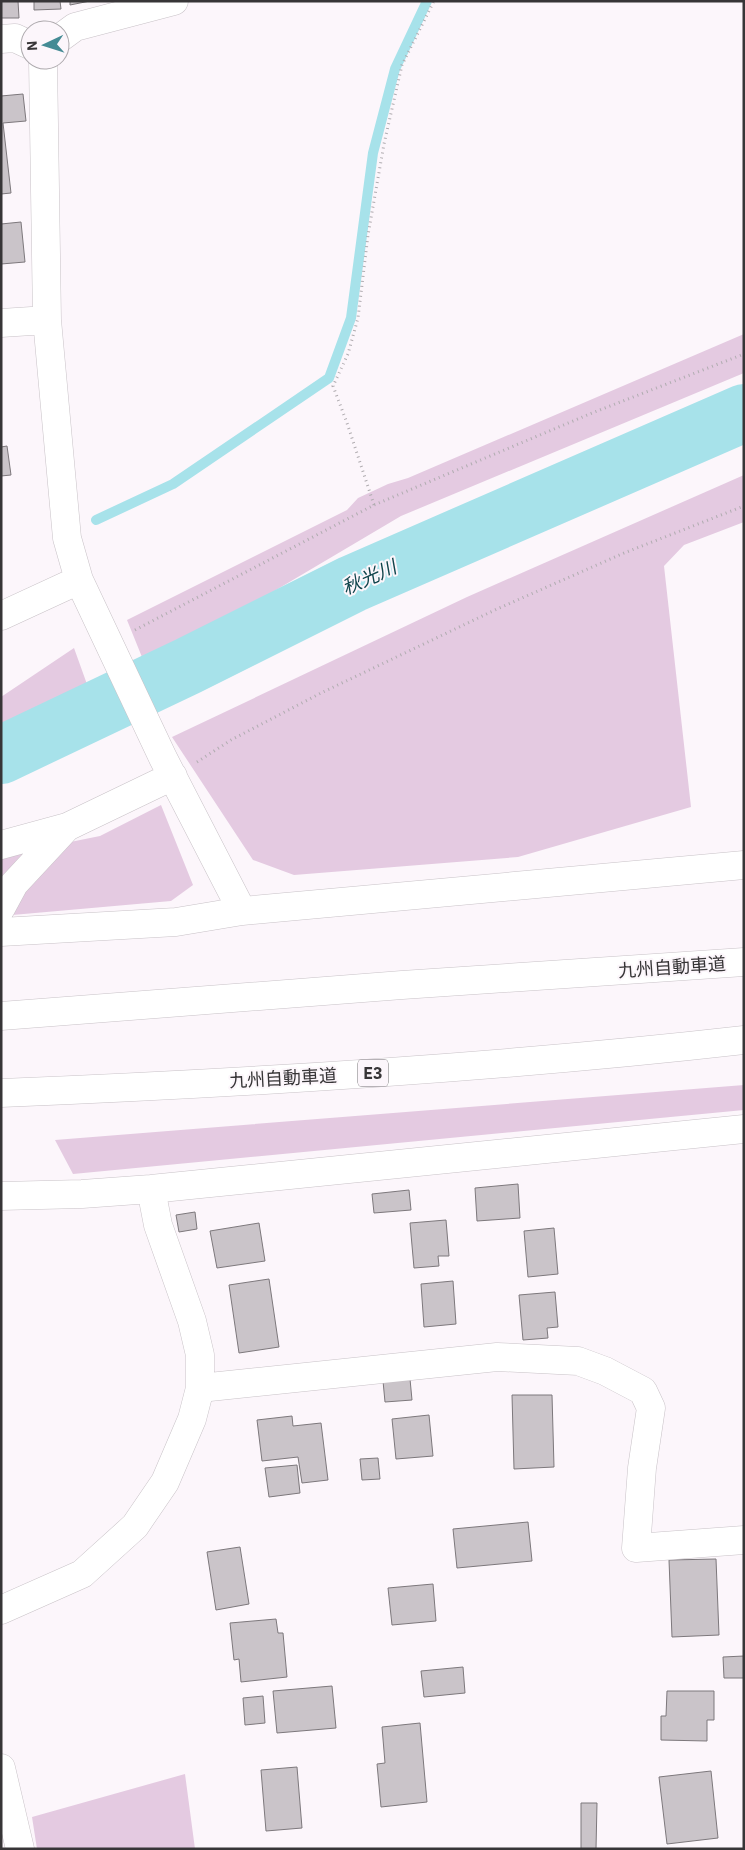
<svg xmlns="http://www.w3.org/2000/svg" width="745" height="1850" font-family="'IBM Plex Sans','Noto Sans JP',sans-serif">
<style>
.green{fill:#e4cae1}
.lines{fill:none;stroke-linecap:round;stroke-linejoin:round}
.stream{stroke:#a7e2ea;stroke-width:10}
.river{stroke:#a7e2ea;stroke-width:58}
.building{fill:#cac4c9;stroke:#7d787c}
.minor-casing{stroke:#c8c2c7;stroke-width:29}
.highway-casing{stroke:#c8c2c7;stroke-width:29}
.path{stroke:#b0acb0;stroke-width:3;stroke-dasharray:1 4;stroke-linecap:butt}
.minor{stroke:#fff;stroke-width:28}
.highway{stroke:#fff;stroke-width:28}
.labels{text-anchor:middle;dominant-baseline:central;stroke-width:4;stroke-linejoin:round;paint-order:stroke}
.shield{fill:#fcf6fb;stroke:#726f72;stroke-width:1}
.shield-label{font-size:16px;font-weight:bold;fill:#373537}
.street-label{font-size:18px;fill:#373537;stroke:#fcf6fb}
.water-label{font-size:19px;font-style:italic;fill:#0f444b;stroke:#fcf6fb}
</style>
<rect width="100%" height="100%" fill="#fcf6fb"/>
<path class="green" d="M744,334V373L401,516L146,667L127,620L347,510L358,498L388,484L408,478Z
M744,475V522L684,545L664,566L691,807L518,857L294,875L253,860L172,737L467,597Z
M74,648L88,687L1,728V697Z
M161,805L193,885L171,901L1,916V857L6,855L100,836Z
M744,1085V1110L73,1174L55,1140Z
M185,1774L195,1849H37L32,1817Z"/>
<g class="lines">
<path class="stream" d="M96,520L173,484L329,378L351,318L373,153L395,69L427,1"/>
<path class="river" d="M1,755L188,666L352,584L744,413"/>
</g>
<path class="building" d="M1,1H18L19,18H1Z
M34,1H60L61,9L34,10Z
M70,1H90L70,5Z
M23,94L26,121L3,123L11,193L1,194V96Z
M21,222L25,262L1,264V224Z
M7,446L11,475L1,476V447Z
M518,1184L520,1218L477,1221L475,1188Z
M409,1190L411,1210L374,1213L372,1194Z
M195,1212L197,1229L179,1232L176,1215Z
M446,1220L449,1256H438L439,1266L414,1268L410,1223Z
M259,1223L265,1261L217,1268L210,1231Z
M554,1228L558,1274L528,1277L524,1231Z
M269,1279L279,1347L239,1353L229,1285Z
M453,1281L456,1324L424,1327L421,1284Z
M555,1292L558,1327L547,1328L548,1338L523,1340L519,1295Z
M410,1379L412,1400L385,1402L383,1381Z
M512,1395H552L554,1467L514,1469Z
M429,1415L433,1456L396,1459L392,1419Z
M292,1416L293,1426L321,1423L328,1480L302,1483L298,1457L262,1461L257,1420Z
M378,1458L380,1479L362,1480L360,1459Z
M297,1465L300,1493L269,1497L265,1468Z
M528,1522L532,1561L457,1568L453,1529Z
M240,1547L249,1604L216,1610L207,1552Z
M716,1559L719,1635L672,1637L669,1560Z
M433,1584L436,1621L392,1625L388,1588Z
M276,1619L278,1633H283L287,1677L241,1682L239,1659L234,1660L230,1623Z
M744,1656V1678H724L723,1657Z
M463,1667L465,1693L424,1697L421,1671Z
M332,1686L336,1728L277,1733L273,1691Z
M667,1691H714V1720H707V1741L661,1740V1716H666Z
M263,1696L265,1723L245,1725L243,1698Z
M420,1723L427,1802L381,1807L377,1764L385,1763L382,1727Z
M297,1767L302,1828L266,1831L261,1770Z
M711,1771L718,1838L667,1844L659,1777Z
M581,1803H597L596,1849H581Z"/>
<g class="lines">
<defs>
<path id="minor" d="M60,38L75,27L174,1
M1,39L15,38L30,45
M43,60L47,320L67,538L79,580
M1,323L47,320
M1,616L79,580L163,758L242,911
M1,845L67,827
M1,908L14,884L67,827L173,776
M1,932L176,922L242,911L744,865
M1,1196L82,1194L151,1189L744,1129
M200,1388L497,1357L578,1361L605,1371L643,1391L651,1408L642,1468L636,1548L744,1540
M1,1610L82,1574L135,1526L165,1482L192,1419L200,1388V1355L192,1321L158,1225L151,1189
M1,1768L20,1849"/>
<path id="highway" d="M1,1016L402,985L744,962
M1,1093C249,1083 497,1068 744,1040"/>
</defs>
<use href="#minor" class="minor-casing"/>
<use href="#highway" class="highway-casing"/>
<path class="path" d="M374,505L347,423L333,386L348,354L358,318L368,235L384,144L402,65L434,1
M135,630L374,505L592,413L744,354
M197,762L231,740L321,693L497,609L624,553L744,506"/>
<use href="#minor" class="minor"/>
<use href="#highway" class="highway"/>
</g>
<g class="labels">
<rect class="shield" x="358" y="1059.5" width="30" height="27" rx="4"/>
<g class="shield-label">
<text x="373" y="1073">E3</text>
</g>
<g class="street-label">
<text transform="translate(672 967) rotate(-4)">九州自動車道</text>
<text transform="translate(283 1078) rotate(-3)">九州自動車道</text>
</g>
<g class="water-label">
<text transform="translate(369 577) rotate(-24)">秋光川</text>
</g>
</g>
<rect width="745" height="1850" fill="none" stroke="#373537" stroke-width="5"/>
<g transform="translate(45 45) rotate(266)"><circle r="24" fill="#fcf6fb" stroke="#ada9ad"/>
<path d="M0-4L9 19L0 12L-9 19Z" fill="#448b94"/>
<text y="-8" font-size="14" font-weight="bold" text-anchor="middle" fill="#373537">N</text>
</g>
</svg>
